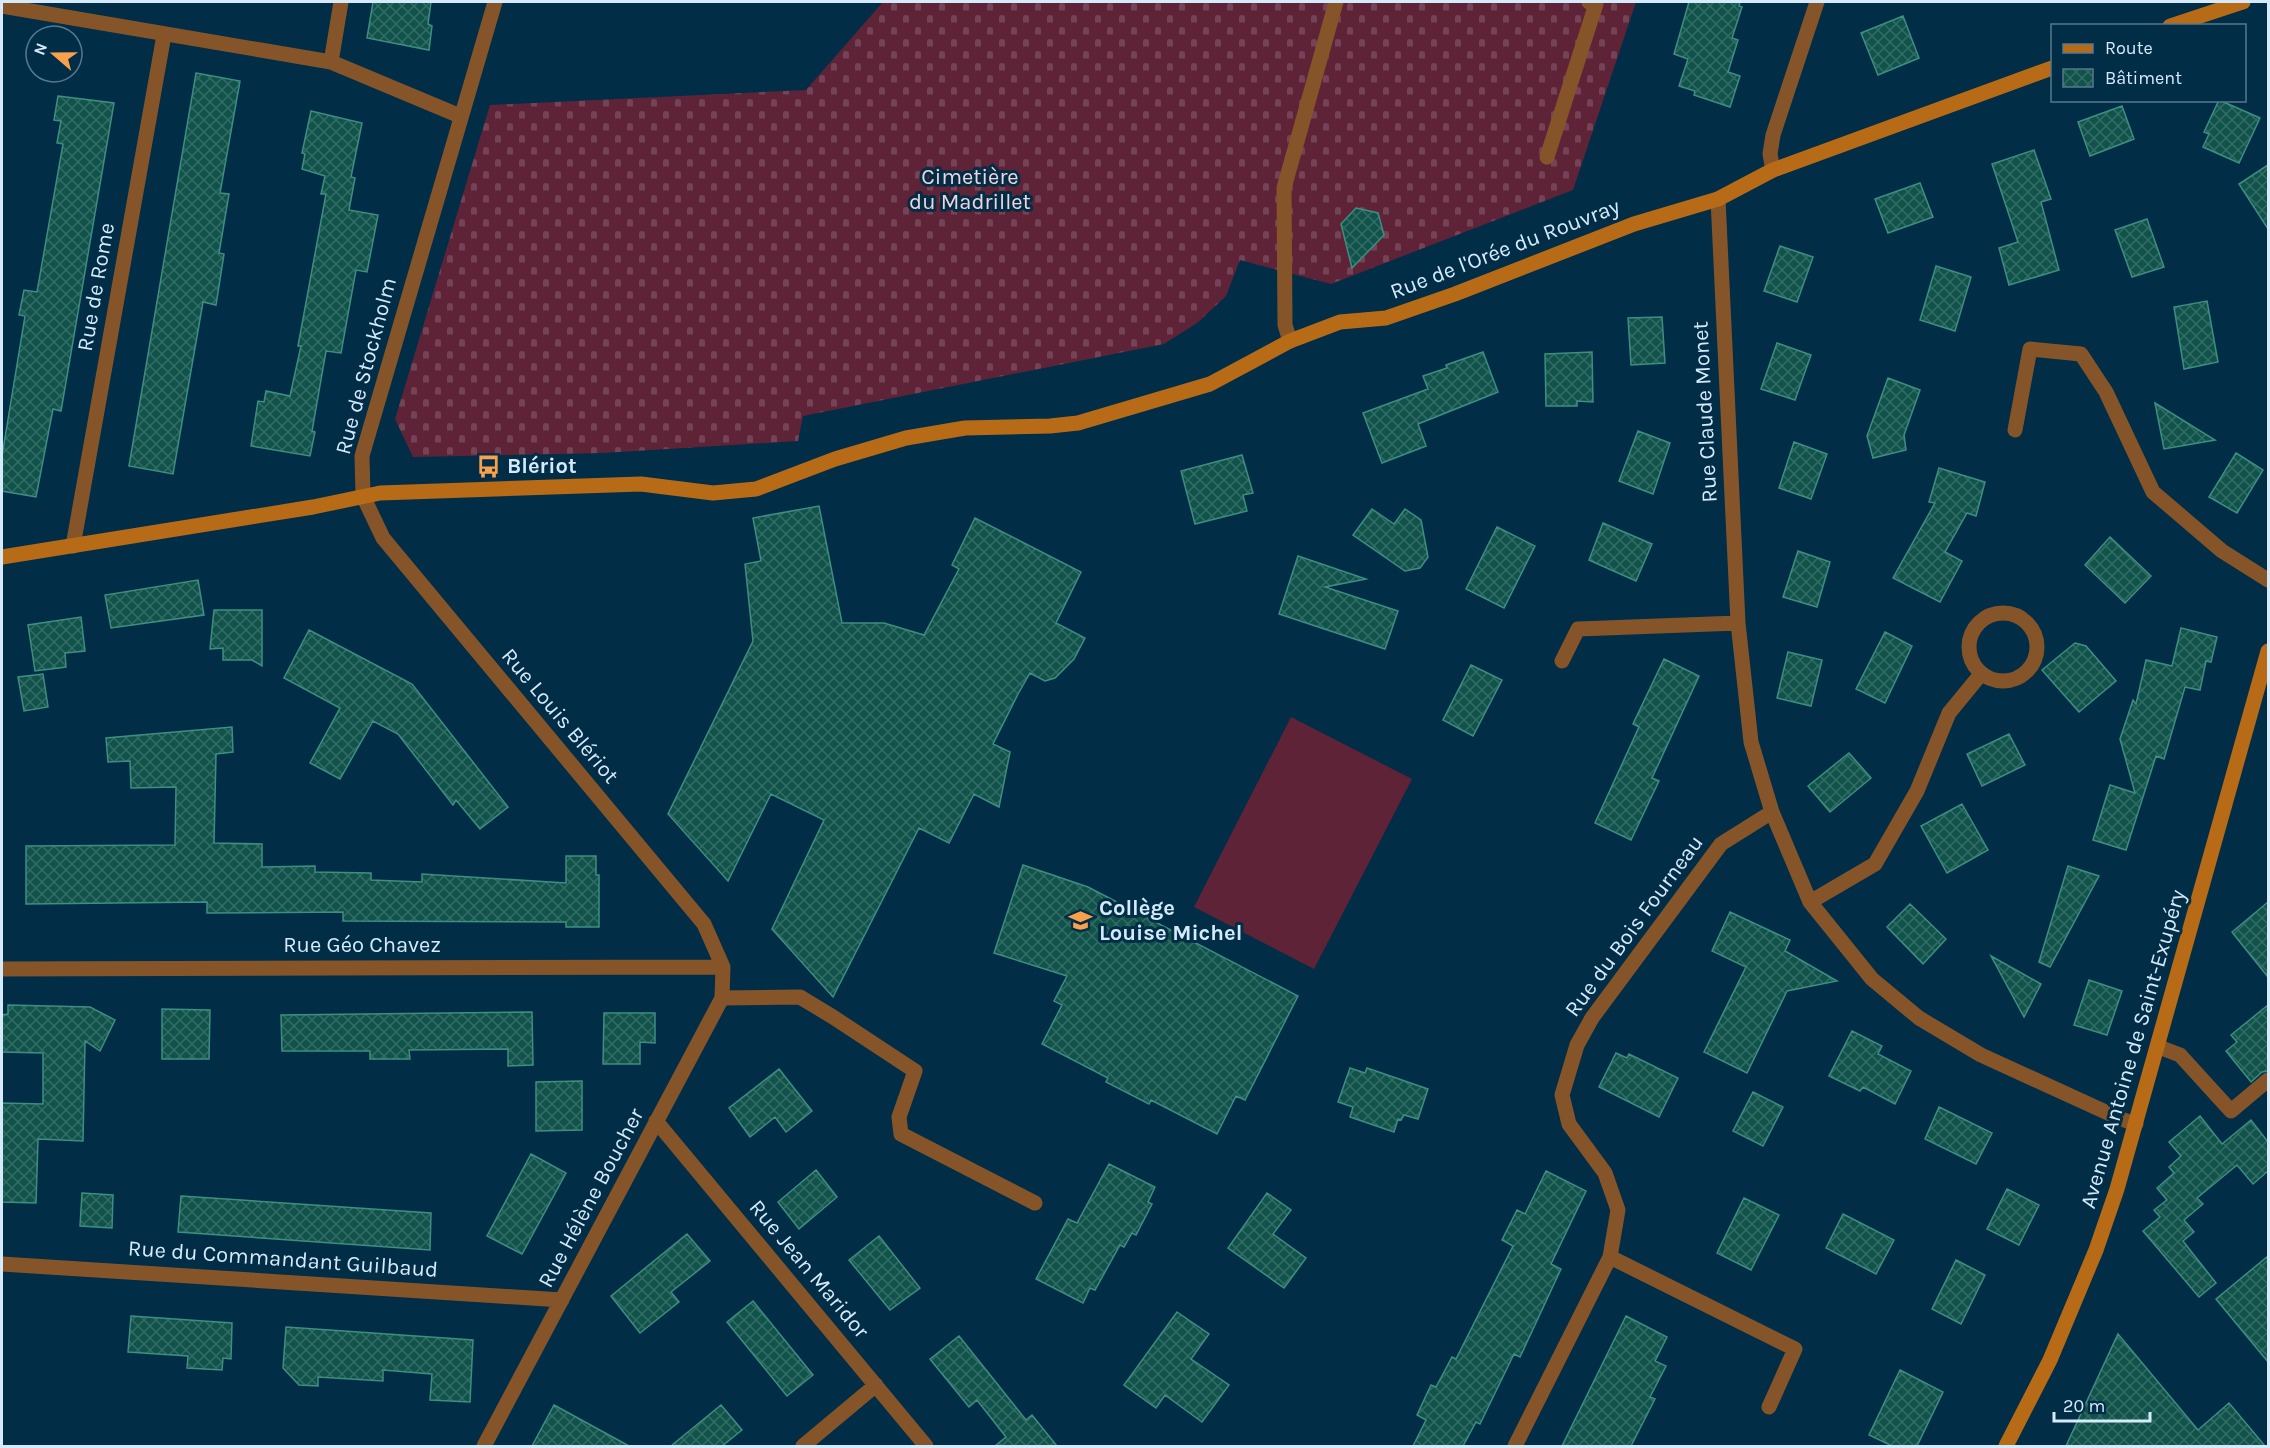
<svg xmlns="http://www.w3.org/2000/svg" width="2270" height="1448" font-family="Karla,sans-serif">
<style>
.cemetery{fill:url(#cemetery-stones)}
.garden{fill:#5f2338}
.building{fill:url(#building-cross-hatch);stroke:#3d8f81;stroke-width:1.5}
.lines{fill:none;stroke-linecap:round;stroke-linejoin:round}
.lane{stroke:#855529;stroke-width:15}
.street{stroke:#855529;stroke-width:15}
.secondary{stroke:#b86b16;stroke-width:15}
.labels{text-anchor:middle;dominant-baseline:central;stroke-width:6;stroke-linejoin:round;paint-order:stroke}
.park-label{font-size:22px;fill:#f1d5dc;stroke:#012d47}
.street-label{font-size:22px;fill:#d5ebfc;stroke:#012d47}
.poi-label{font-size:22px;font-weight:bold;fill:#d5ebfc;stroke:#012d47;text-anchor:start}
</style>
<defs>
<pattern id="cemetery-stones" width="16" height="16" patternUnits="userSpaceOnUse" patternTransform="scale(1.5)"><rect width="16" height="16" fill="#5f2338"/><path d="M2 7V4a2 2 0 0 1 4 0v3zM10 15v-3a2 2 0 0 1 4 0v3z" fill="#754356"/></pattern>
<pattern id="building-cross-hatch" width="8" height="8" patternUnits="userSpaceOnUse" patternTransform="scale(1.5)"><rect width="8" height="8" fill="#11534a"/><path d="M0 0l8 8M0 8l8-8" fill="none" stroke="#336c65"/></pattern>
</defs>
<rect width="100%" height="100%" fill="#012d47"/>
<path class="cemetery" d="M883,2H1636L1573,190L1331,284L1240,260L1226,296L1197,323L1164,344L803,416L798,441L603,453L413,457L395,419L490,105L806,90Z"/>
<path class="garden" d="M1291,717L1412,779L1314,969L1194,907Z"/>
<path class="building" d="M373,2H431L428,24L432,26L429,50L367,38Z
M1689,2H1740L1739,6L1742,7L1732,38L1738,40L1728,72L1740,76L1730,107L1694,95L1695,91L1679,86L1688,59L1674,54Z
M1903,16L1919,58L1878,75L1861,33Z
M196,73L240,81L220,193L229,194L219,253L224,254L216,305L203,302L173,474L129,466Z
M58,96L114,103L61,411L53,409L36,497L2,491V456L25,316L19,315L24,290L37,292L63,144L57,143L61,121L54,120Z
M2219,100L2260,118L2239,163L2203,147L2209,134L2204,132Z
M2122,106L2134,139L2090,156L2078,122Z
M311,111L362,123L351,177L355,178L349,210L378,215L367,272L356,270L341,353L326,351L312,431L315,432L310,456L251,446L258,401L264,402L266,391L290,396L301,346H298L326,194H321L325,176L302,169L305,154L302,153Z
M2034,150L2051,199L2041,202L2059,270L2009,285L1999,248L2018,242L1992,164Z
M2268,165V229L2239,184Z
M1920,183L1933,217L1888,233L1875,199Z
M1356,208L1378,213L1384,235L1352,268L1341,224Z
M2147,219L2164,267L2132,277L2115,230Z
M1780,246L1813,257L1797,302L1764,291Z
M1936,266L1971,277L1955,331L1920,320Z
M2207,301L2218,362L2184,369L2174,307Z
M1662,317L1665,363L1631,365L1628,318Z
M1777,343L1811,355L1795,400L1761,389Z
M1483,352L1498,392L1418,424L1426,446L1382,463L1363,413L1428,389L1423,376L1447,368L1446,365Z
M1592,352L1593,402L1577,401V406H1546L1545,354Z
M1888,378L1920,390L1904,435L1906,450L1873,458L1867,436Z
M2155,403L2215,440L2164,449Z
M1638,431L1670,443L1653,494L1619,481Z
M1794,442L1827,454L1811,499L1779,488Z
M2236,453L2263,470L2237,513L2209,497Z
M1242,455L1253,493L1243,495L1247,511L1195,524L1181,471Z
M1939,468L1985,482L1976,516L1967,513L1945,552L1962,561L1940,602L1893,578L1935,503L1929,502Z
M819,506L842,623H884L924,635L959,569L952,565L975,518L1081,572L1056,623L1085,638L1074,659L1055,678L1045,681L1030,673L1018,694L993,744L1010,752L999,807L974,794L949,843L919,828L833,997L772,929L824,820L771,794L728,881L668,814L753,641L745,564L761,561L753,518Z
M1372,509L1394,524L1405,509L1421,520L1428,557L1420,568L1405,571L1353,535Z
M1603,523L1652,544L1636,581L1589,560Z
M1497,527L1535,546L1504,608L1466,589Z
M2110,537L2151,576L2125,603L2085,565Z
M1798,551L1830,562L1817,607L1783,597Z
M1298,556L1366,579L1325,587L1398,611L1385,649L1279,614Z
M198,580L204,615L111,628L105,595Z
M214,610H262V666L252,660H223V648L210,649Z
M81,617L85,651L65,653L66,667L35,671L28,625Z
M2181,628L2217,637L2211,662L2206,661L2200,690L2185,687L2164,759L2156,756L2126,850L2093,840L2110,785L2135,793L2120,739L2133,700L2136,704L2146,660L2172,666Z
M309,630L412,684L508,807L480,829L456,800L453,805L398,734L373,721L340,779L310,763L340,708L284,678Z
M1885,632L1912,646L1885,703L1856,689Z
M2075,643L2086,646L2116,681L2079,712L2042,670Z
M1788,652L1822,660L1811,706L1777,698Z
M1664,659L1699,676L1652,778L1659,781L1631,840L1595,823L1639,727L1633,724Z
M1471,665L1502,680L1473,736L1443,720Z
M43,674L48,707L24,711L18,677Z
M232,727L233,752L216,754L214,843L262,844V867L315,866V872L371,873V880L422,882V874L566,883V856H596V875H599V927H566V922L343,921V912L207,913V902L26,904V846L175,845L176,787L131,788L130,761L108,762L106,738Z
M2009,734L2025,765L1982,786L1967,754Z
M1849,753L1871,778L1830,812L1808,786Z
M1962,804L1988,850L1947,873L1921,826Z
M1023,865L1088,887L1298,996L1245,1100L1236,1096L1217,1134L1151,1100L1149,1104L1106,1082L1108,1078L1042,1044L1062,1005L1054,1001L1067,976L994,953Z
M2068,866L2099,876L2050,967L2039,962Z
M2268,902V977L2232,932Z
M1910,904L1946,939L1923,964L1887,927Z
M1730,912L1790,940L1785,951L1837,981L1787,991L1747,1073L1704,1052L1746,967L1712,951Z
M1991,956L2041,984L2024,1017Z
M2089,980L2122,991L2107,1035L2074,1025Z
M8,1005L90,1007L115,1020L100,1051L85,1041L83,1141L38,1139L36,1203L2,1202V1103L43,1104V1053L2,1052V1015L8,1014Z
M2268,1005V1071L2262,1072L2251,1082L2226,1051L2237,1042L2231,1035Z
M162,1009L210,1010L209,1059H162Z
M532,1012L533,1065L508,1066V1049L409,1050L410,1059H370V1051H282L281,1015Z
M604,1013H655V1043L640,1042V1064H603Z
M1852,1031L1882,1046L1878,1054L1911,1071L1895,1104L1863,1087L1860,1091L1829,1076Z
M1616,1053L1627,1058L1629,1054L1678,1078L1659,1117L1599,1087Z
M1350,1068L1365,1073L1367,1068L1428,1089L1418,1119L1404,1115L1401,1120L1398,1119L1394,1132L1350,1117L1353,1107L1338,1102Z
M779,1069L812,1111L786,1132L775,1117L750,1137L729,1108Z
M582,1081V1130L536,1131V1082Z
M1753,1092L1783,1107L1763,1146L1733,1131Z
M1939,1107L1992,1133L1976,1164L1925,1139Z
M2200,1116L2222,1144L2251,1120L2268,1142V1171L2253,1184L2237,1165L2197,1198L2203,1204L2184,1220L2194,1232L2183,1241L2216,1283L2199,1297L2143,1231L2160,1217L2154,1210L2167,1200L2157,1188L2174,1173L2169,1167L2181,1156L2169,1142Z
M531,1154L566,1173L522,1254L487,1236Z
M1109,1164L1155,1187L1148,1202L1152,1204L1136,1235L1132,1233L1124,1247L1120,1245L1095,1290L1090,1288L1083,1303L1036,1279L1068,1219L1077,1223Z
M816,1170L837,1197L799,1229L778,1202Z
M1546,1171L1586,1191L1551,1264L1561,1269L1520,1357L1514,1354L1480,1424L1476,1422L1463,1446H1413L1426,1420L1417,1415L1431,1385L1436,1387L1452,1357L1456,1359L1513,1246L1502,1240L1517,1210L1525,1214Z
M2007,1189L2039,1205L2019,1245L1987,1229Z
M82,1193L113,1195L112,1228L80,1226Z
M1267,1193L1291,1210L1273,1234L1306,1258L1284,1288L1228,1248Z
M181,1196L431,1213L430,1250L178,1232Z
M1744,1198L1779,1215L1751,1270L1717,1253Z
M1843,1214L1894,1240L1876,1274L1826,1248Z
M687,1234L710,1261L671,1292L679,1302L640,1333L611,1296Z
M879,1236L920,1288L890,1310L849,1260Z
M2268,1256V1362L2216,1299Z
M1956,1260L1985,1275L1961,1324L1932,1309Z
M753,1301L813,1375L787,1396L727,1322Z
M1177,1312L1209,1334L1191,1359L1229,1385L1202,1422L1165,1395L1156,1408L1124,1385Z
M131,1316L232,1323L231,1359L223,1358L222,1370L187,1368L188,1356L128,1352Z
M1626,1316L1667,1337L1655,1361L1666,1366L1650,1397L1655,1399L1631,1446H1562Z
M286,1327L473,1340L470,1402L430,1400L432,1374L383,1370V1381L318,1377V1386L299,1385L283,1368Z
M2118,1334L2198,1430L2229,1403L2265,1446H2066Z
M959,1336L1026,1420L1032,1415L1057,1446H995L1006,1437L977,1400L969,1407L930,1359Z
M1900,1370L1943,1392L1917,1446H1892L1869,1435Z
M554,1405L629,1446H532Z
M721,1405L742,1430L722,1446H671Z"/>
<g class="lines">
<path class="lane" d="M1547,157L1596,4L1589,2
M1290,341L1285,325L1284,188L1336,2
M722,998L800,997L833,1017L915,1071L899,1117L901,1134L1035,1203"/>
<path class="street" d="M2,6L331,62L460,116
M331,62L341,2
M1773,170L1770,154L1773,135L1817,2
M1718,199L1738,623L1751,742L1772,812L1810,902L1872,979L1919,1018L1981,1055L2121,1119L2136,1124
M2015,430L2030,349L2081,354L2106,392L2153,492L2222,551L2268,580
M73,546L164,35
M1969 647a34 34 0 1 1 68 0a34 34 0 1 1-68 0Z
M1562,661L1578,629L1738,623
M1810,902L1875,864L1917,791L1949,713L1981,674
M2,969L723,967
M2159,1047L2180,1055L2231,1111L2268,1080
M656,1121L926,1446
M1610,1257L1795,1349L1769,1407
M2,1264L562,1300
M484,1446L722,998L723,967L704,924L383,538L363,496L362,456L495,2
M803,1446L876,1385
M1515,1446L1610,1257L1618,1210L1605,1173L1569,1124L1562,1095L1577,1045L1592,1018L1721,844L1772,812"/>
<path class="secondary" d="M2170,26L2243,2
M2,557L313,507L380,493L641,484L713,493L756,489L835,459L906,438L965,428L1050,426L1078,423L1210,384L1290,341L1340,322L1386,318L1455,294L1634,224L1718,199L1773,170L2052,68
M2006,1446L2050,1360L2096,1250L2117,1189L2268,651"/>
</g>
<defs>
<symbol id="bus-bare" viewBox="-9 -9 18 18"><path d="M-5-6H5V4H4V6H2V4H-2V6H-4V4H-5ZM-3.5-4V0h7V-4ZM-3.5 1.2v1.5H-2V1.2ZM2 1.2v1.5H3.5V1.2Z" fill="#f9a04c" stroke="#012d47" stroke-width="2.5" paint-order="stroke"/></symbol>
<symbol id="school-bare" viewBox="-9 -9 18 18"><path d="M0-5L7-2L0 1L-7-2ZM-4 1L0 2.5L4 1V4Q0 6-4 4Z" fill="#f9a04c" stroke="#012d47" stroke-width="2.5" paint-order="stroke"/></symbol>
</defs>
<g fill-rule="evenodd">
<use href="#bus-bare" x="472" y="450" width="33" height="33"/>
<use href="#school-bare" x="1064" y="904" width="33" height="33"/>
</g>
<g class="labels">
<g class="park-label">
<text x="970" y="177">Cimetière<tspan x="970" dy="25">du Madrillet</tspan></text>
</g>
<g class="street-label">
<text transform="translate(1505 249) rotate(-21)">Rue de l'Orée du Rouvray</text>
<text transform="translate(96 287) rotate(-80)">Rue de Rome</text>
<text transform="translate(366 366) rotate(-75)">Rue de Stockholm</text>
<text transform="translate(1705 412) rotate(-93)">Rue Claude Monet</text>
<text transform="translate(560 716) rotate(50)">Rue Louis Blériot</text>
<text transform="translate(1634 926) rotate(-54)">Rue du Bois Fourneau</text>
<text x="362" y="945">Rue Géo Chavez</text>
<text transform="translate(2133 1049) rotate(-74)">Avenue Antoine de Saint-Exupéry</text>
<text transform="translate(591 1198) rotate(-62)">Rue Hélène Boucher</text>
<text transform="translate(283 1259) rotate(4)">Rue du Commandant Guilbaud</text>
<text transform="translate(809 1269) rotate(50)">Rue Jean Maridor</text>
</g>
<g class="poi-label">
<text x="507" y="466">Blériot</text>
<text x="1099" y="908">Collège<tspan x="1099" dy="25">Louise Michel</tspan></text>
</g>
</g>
<rect width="2270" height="1448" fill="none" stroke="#d5ebfc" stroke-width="6"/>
<rect x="2051" y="24" width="195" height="78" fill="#012d47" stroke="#56798f" stroke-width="1.5"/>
<rect x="2063" y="44" width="30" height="9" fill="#b86b16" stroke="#56798f" stroke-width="1.5"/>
<text x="2105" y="54" font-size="18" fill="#d5ebfc">Route</text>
<rect x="2063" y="69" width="30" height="18" fill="url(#building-cross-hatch)" stroke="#56798f" stroke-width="1.5"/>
<text x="2105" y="84" font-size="18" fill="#d5ebfc">Bâtiment</text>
<g transform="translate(54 54) rotate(290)"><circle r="28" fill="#012d47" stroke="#56798f" stroke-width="1.5"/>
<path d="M0-4.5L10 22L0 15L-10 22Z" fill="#f9a04c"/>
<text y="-9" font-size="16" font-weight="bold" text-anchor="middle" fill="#d5ebfc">N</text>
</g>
<path d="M2054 1412v9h96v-9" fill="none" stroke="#d5ebfc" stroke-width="3"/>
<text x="2063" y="1412" font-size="18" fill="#d5ebfc" stroke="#012d47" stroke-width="4.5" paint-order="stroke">20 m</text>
</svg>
